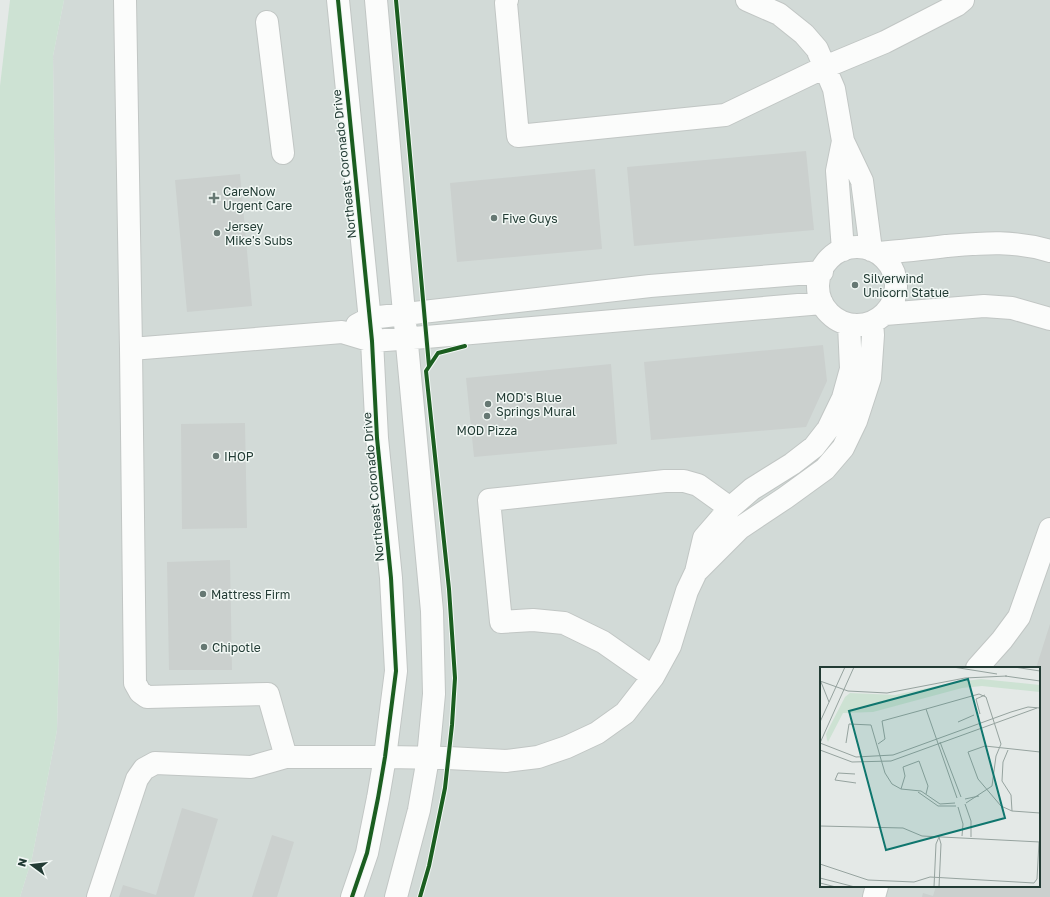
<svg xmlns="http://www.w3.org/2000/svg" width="1050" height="897" font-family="'Golos Text',sans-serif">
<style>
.built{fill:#d2dad7;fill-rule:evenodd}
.green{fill:#cde2d3}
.building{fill:#cbd0ce}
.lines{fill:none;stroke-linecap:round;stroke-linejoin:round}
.minor-casing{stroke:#c1c6c4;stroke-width:24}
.minor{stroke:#fbfcfb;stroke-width:22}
.cycleway-casing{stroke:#f2f8f5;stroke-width:6}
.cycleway{stroke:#1b5e20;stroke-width:4}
.poi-dot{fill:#667873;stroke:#f2f8f5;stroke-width:1.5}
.labels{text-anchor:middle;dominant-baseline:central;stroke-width:3;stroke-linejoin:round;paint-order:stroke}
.street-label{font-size:12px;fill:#223b34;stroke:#f2f8f5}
.poi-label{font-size:12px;fill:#223b34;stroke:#f2f8f5;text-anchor:start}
.inset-road{fill:none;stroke:#96a39f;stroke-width:1}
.view{fill:#0f766e;fill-opacity:0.15;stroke:#0f766e;stroke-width:2}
.inset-edge{fill:none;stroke:#223b34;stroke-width:2}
</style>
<rect width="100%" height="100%" fill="#e4e9e7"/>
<path class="built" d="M64,0H1050V897H20L32,858L57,730L60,616L53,56ZM821,668H1039V886H821Z"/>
<path class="green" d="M10,0H64L53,56L60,616L57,730L32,858L20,897H0V86Z"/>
<path class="building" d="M806,151L814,230L634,246L627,167Z
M595,169L602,249L457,262L450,183Z
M240,174L252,306L187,312L175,180Z
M823,345L827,381L806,427L651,440L644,362Z
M611,364L617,444L474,457L466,378Z
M245,423L247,528L182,529L181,424Z
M230,560L232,670H169L167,562Z
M1050,624V897H922L923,893L933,896L936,886H1039V668H1036Z
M182,808L218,819L194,897H119L123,885L156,895Z
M272,835L294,842L277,897H252Z"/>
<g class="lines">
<defs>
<path id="minor" d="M125,0L131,349
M338,0L372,341L377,438L391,578L396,671L385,757L378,798L367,853L352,897
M376,0L399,259L432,611L434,694L428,758L419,810L396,897
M507,0L506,3L518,136L725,115L825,67L885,42L957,5L963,0
M747,0L779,14L804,34L817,49L834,89L843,141L862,181L871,250
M267,22L283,153
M818 286a39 39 0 1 1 78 0a39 39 0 1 1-78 0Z
M843,250L837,171L843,141
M879,253C901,251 924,249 946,246C983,243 1014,240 1050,251
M885,314L984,306L1012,308L1050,319
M357,325L370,318L650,286L822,272
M696,572L740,528L785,498L825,469L843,448L856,421L870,378L873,335L872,322
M977,668L1002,640L1019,617L1050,529
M653,677L603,642L564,623L533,620L501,622L489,500L665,481H684L698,485L730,508
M286,757L268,694L147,697L140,692L135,683L131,349L342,332L372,341L426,337L822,303
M98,897L137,779L144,769L155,763L251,767L286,757H385L448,758L506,761L538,757L567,747L597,733L625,713L653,677L670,646L687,591L696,572L704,538L730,508L752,489L792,464L814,447L828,429L843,398L851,369L849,324
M874,897L877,886"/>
</defs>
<use href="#minor" class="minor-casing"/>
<use href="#minor" class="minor"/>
<defs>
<path id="cycleway" d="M338,0L372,341L377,438L391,578L396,671L385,757L378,798L367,853L352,897
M396,0L429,366
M420,897L429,866L445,788L452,725L455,678L449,589L426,371L438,353L465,346"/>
</defs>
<use href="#cycleway" class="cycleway-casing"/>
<use href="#cycleway" class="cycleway"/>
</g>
<g class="poi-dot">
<path d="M212 192h4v4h4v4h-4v4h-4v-4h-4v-4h4z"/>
<circle cx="494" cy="218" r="4"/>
<circle cx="217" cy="233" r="4"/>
<circle cx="855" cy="285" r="4"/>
<circle cx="488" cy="404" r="4"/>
<circle cx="487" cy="416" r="4"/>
<circle cx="216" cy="456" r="4"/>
<circle cx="203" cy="594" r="4"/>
<circle cx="204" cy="647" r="4"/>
</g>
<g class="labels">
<g class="street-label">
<text transform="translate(344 164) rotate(-96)">Northeast Coronado Drive</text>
<text transform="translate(373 487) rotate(-95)">Northeast Coronado Drive</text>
</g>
<g class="poi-label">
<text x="223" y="191">CareNow<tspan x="223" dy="14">Urgent Care</tspan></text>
<text x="502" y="218">Five Guys</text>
<text x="225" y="226">Jersey<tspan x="225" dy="14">Mike's Subs</tspan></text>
<text x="863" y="278">Silverwind<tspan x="863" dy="14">Unicorn Statue</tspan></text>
<text x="496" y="397">MOD's Blue<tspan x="496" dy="14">Springs Mural</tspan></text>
<text x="487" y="430" text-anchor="middle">MOD Pizza</text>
<text x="224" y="456">IHOP</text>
<text x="211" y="594">Mattress Firm</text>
<text x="212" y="647">Chipotle</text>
</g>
</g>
<g transform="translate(820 667)">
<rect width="220" height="220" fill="#e4e9e7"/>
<path d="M161,12L220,18V25L162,19L142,21L53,45L23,46L8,75L7,73L6,67L11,57L25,30L30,26L75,28L131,16Z" fill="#cde2d3"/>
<path class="inset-road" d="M133,0L177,7M194,0L220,4M185,9L220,14M0,14L28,24L67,26L145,11L187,9M1,15L9,35M106,42L159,27L166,30L181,77L176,89L172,119L146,136M160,47L156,32L165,28M0,55L25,0M138,55L154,48M120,75L141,130M0,76L36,90L73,88L191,45L208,40L220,41M0,76L34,0M26,76L29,57L51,58L65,106L72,117L81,122L101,124L120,137L135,136M58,77L65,72L62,54L106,42L137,131M0,83L32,95L71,94L217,41M188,83L183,95L182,114L191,128L192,144M220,85L165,79L148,85L158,112L181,139L192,144L220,146M35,107L18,106L15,113L36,116M81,122L85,109L83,100L99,94L108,119L106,127M98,125L118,139H136M145,132L159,129M145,137L151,154V170M138,140L143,157L142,169M0,159L83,161L102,169L220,175M119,170L121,177L119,220M0,197L48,213L94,215L110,210L214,216L217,212L219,175M0,211L35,220M0,216L16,220M114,220L116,177L119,170"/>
<path class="view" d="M148,12L185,151L66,183L29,44Z"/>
<rect width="220" height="220" class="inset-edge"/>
</g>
<g transform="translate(32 865) rotate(285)" stroke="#f2f8f5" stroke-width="3" paint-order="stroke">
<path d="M0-3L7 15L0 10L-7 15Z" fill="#223b34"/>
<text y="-6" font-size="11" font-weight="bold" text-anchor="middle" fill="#223b34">N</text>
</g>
</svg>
